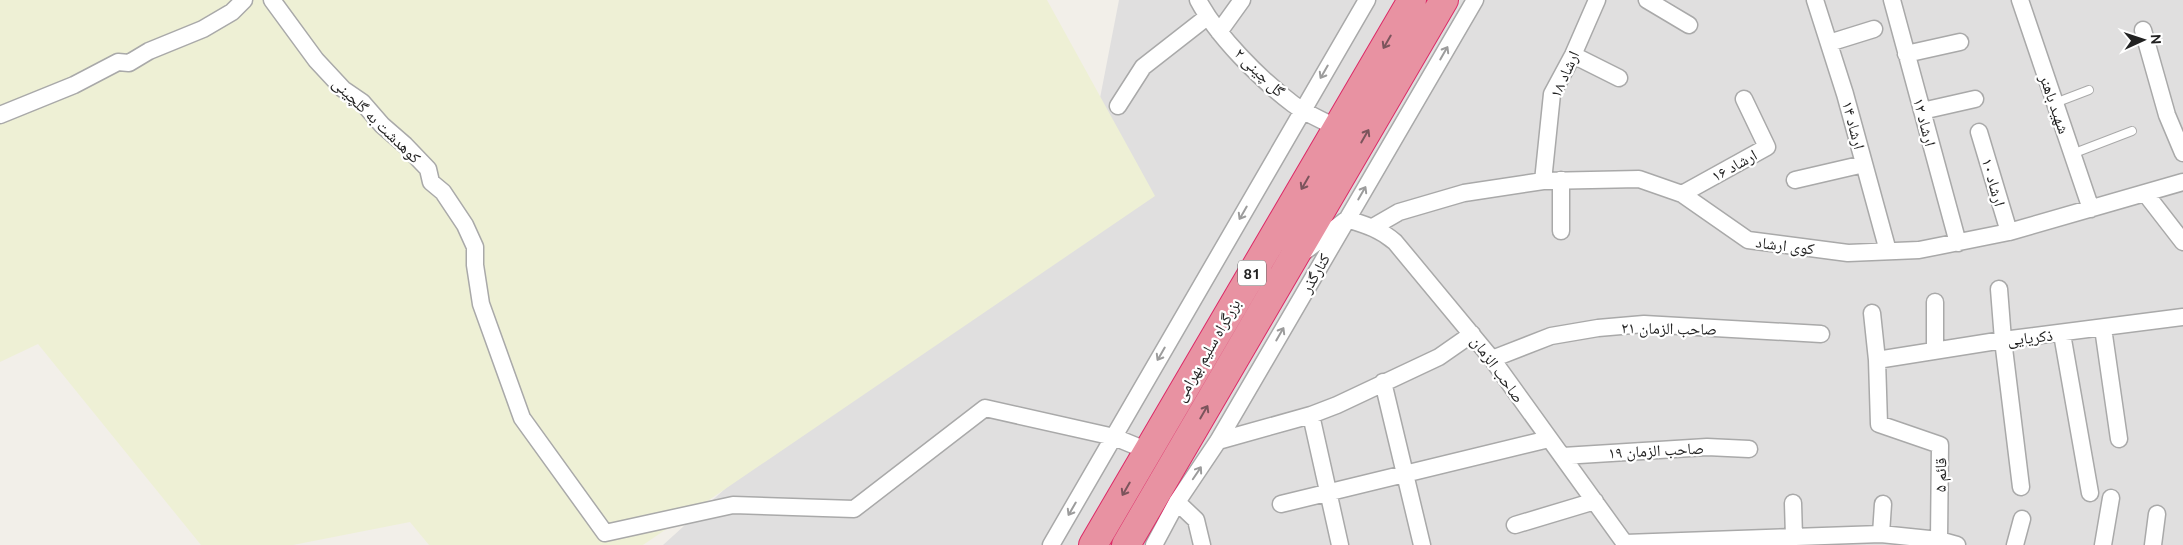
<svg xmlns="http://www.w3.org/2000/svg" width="2183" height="545" font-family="Ubuntu,'Noto Naskh Arabic',sans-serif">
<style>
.residential{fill:#e0dfdf}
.farmland{fill:#eef0d5}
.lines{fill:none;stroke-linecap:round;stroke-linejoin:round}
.lane-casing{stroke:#a9a9a9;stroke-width:10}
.street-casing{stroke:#a9a9a9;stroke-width:19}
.highway-casing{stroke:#dc2a67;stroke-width:30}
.lane{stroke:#fff;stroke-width:8}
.street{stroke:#fff;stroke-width:16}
.highway{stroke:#e892a2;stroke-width:28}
.oneway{stroke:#7b545c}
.oneway2{stroke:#9c9c9c}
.labels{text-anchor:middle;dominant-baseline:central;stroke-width:4.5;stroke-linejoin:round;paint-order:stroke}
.shield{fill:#fff;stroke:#646464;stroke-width:1}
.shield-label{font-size:15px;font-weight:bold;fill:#222}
.street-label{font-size:16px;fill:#222;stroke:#fff}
</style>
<rect width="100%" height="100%" fill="#f2efe9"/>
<path class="residential" d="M1119,0H2183V545H663L1088,160Z"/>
<path class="farmland" d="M0,0H1047L1155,196L643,545H429L410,522L293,545H201L38,344L0,362Z"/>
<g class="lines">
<defs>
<path id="lane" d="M2055,103L2089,90
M2072,154L2132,131"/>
<path id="street" d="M272,0L316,60L343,89L362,102L382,125L405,145L428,169L431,182L443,192L465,225L475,247V265L481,304L522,418L605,533L733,505L854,509L985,408L1114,437L1148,451
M1198,0C1217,36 1260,79 1293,104C1306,114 1323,120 1337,128
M1647,0L1689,25
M1815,0L1845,94L1888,251
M1892,0L1958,243
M2020,0L2091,209
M2143,30L2167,115L2183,153
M1219,32L1242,0
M1829,43L1874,29
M1906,54L1960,42
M1573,55L1619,78
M1118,106L1143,67L1207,17
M1922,111L1975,99
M0,115L74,85L118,62L129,63L149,51L203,29L232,12L244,0
M1979,132L2009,232
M1795,180L1864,164
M1543,181L1552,94L1573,55L1597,0
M2145,193L2183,242
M1682,194L1767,147L1744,99
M1373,227L1399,212L1464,193L1543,181L1639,179L1682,194L1748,240L1848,253L1919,250L2009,232L2183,182
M1561,231V180
M1304,252L1347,219C1366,225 1380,229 1395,242L1492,359L1626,545
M1999,289L2003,340L2021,487
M1935,302V351
M1872,313L1877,360L1879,424L1940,445L1939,540
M2103,328L2119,439
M2062,334L2090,493
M1492,359L1551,336L1598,328L1644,324L1821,334
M1877,360L2003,340L2183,317
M1383,382L1422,545
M1311,415L1340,545
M1218,441L1311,415L1337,405L1439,357L1472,334
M1563,456L1707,447L1749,449
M1177,502L1196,520L1202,545
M1793,503L1794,537
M1281,504L1549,439
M1515,525L1595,501
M1881,534L1883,504
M1625,543L1881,534L1939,540L1957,545
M1051,545L1367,0
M1154,545L1177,502L1218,441L1475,0
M2015,545L2022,519
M2103,545L2111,498
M2153,545L2157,514"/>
<path id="highway" d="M1093,545L1412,0
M1126,545L1444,0"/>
</defs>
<use href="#lane" class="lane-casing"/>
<use href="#street" class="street-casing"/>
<use href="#highway" class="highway-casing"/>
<use href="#lane" class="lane"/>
<use href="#street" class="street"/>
<use href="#highway" class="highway"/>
</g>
<defs><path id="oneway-shaft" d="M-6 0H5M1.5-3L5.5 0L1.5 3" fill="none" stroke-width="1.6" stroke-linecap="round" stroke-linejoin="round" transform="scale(1.25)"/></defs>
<g class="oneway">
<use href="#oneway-shaft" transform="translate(1387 42) rotate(120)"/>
<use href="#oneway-shaft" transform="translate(1365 136) rotate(-60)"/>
<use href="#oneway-shaft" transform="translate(1305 183) rotate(120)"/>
<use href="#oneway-shaft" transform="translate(1204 412) rotate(-60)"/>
<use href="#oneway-shaft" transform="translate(1126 489) rotate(120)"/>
</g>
<g class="oneway2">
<use href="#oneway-shaft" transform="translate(1444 53) rotate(-60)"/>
<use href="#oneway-shaft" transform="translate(1324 72) rotate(120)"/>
<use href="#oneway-shaft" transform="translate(1362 193) rotate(-60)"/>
<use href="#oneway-shaft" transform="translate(1243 213) rotate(120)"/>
<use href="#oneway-shaft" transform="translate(1280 334) rotate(-60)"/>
<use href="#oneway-shaft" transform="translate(1161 354) rotate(120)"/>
<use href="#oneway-shaft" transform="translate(1197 473) rotate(-56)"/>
<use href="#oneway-shaft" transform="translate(1072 509) rotate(120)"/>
</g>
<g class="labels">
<rect class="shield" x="1238" y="260.5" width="28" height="25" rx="4"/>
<g class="shield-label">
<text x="1252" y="273">81</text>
</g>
<g class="street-label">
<text transform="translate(1260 72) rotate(44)">گل چینی ۲</text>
<text transform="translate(1564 74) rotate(-66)">ارشاد ۱۸</text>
<text transform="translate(2055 104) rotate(71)">شهید باهنر</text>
<text transform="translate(377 120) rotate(44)">کوهدشت به گلچینی</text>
<text transform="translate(1925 122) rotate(75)">ارشاد ۱۲</text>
<text transform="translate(1854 125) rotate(75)">ارشاد ۱۴</text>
<text transform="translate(1734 165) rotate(-29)">ارشاد ۱۶</text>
<text transform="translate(1994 182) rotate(74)">ارشاد ۱۰</text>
<text transform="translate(1785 245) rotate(7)">کوی ارشاد</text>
<text transform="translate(1315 273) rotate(-60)">کنارگذر</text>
<text transform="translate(1669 328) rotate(1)">صاحب الزمان ۲۱</text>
<text transform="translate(2030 337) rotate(-6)">ذکریایی</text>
<text transform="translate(1207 350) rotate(-60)">بزرگراه سلیم بهرامی</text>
<text transform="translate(1498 369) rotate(54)">صاحب الزمان</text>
<text transform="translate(1656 450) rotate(-3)">صاحب الزمان ۱۹</text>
<text transform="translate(1940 475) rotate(-89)">قائم ۵</text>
</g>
</g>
<g transform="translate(2143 40) rotate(87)" stroke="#ffffff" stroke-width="4" paint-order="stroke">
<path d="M0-4L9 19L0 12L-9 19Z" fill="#222222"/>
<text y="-8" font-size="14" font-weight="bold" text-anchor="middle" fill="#222222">N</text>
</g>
</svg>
